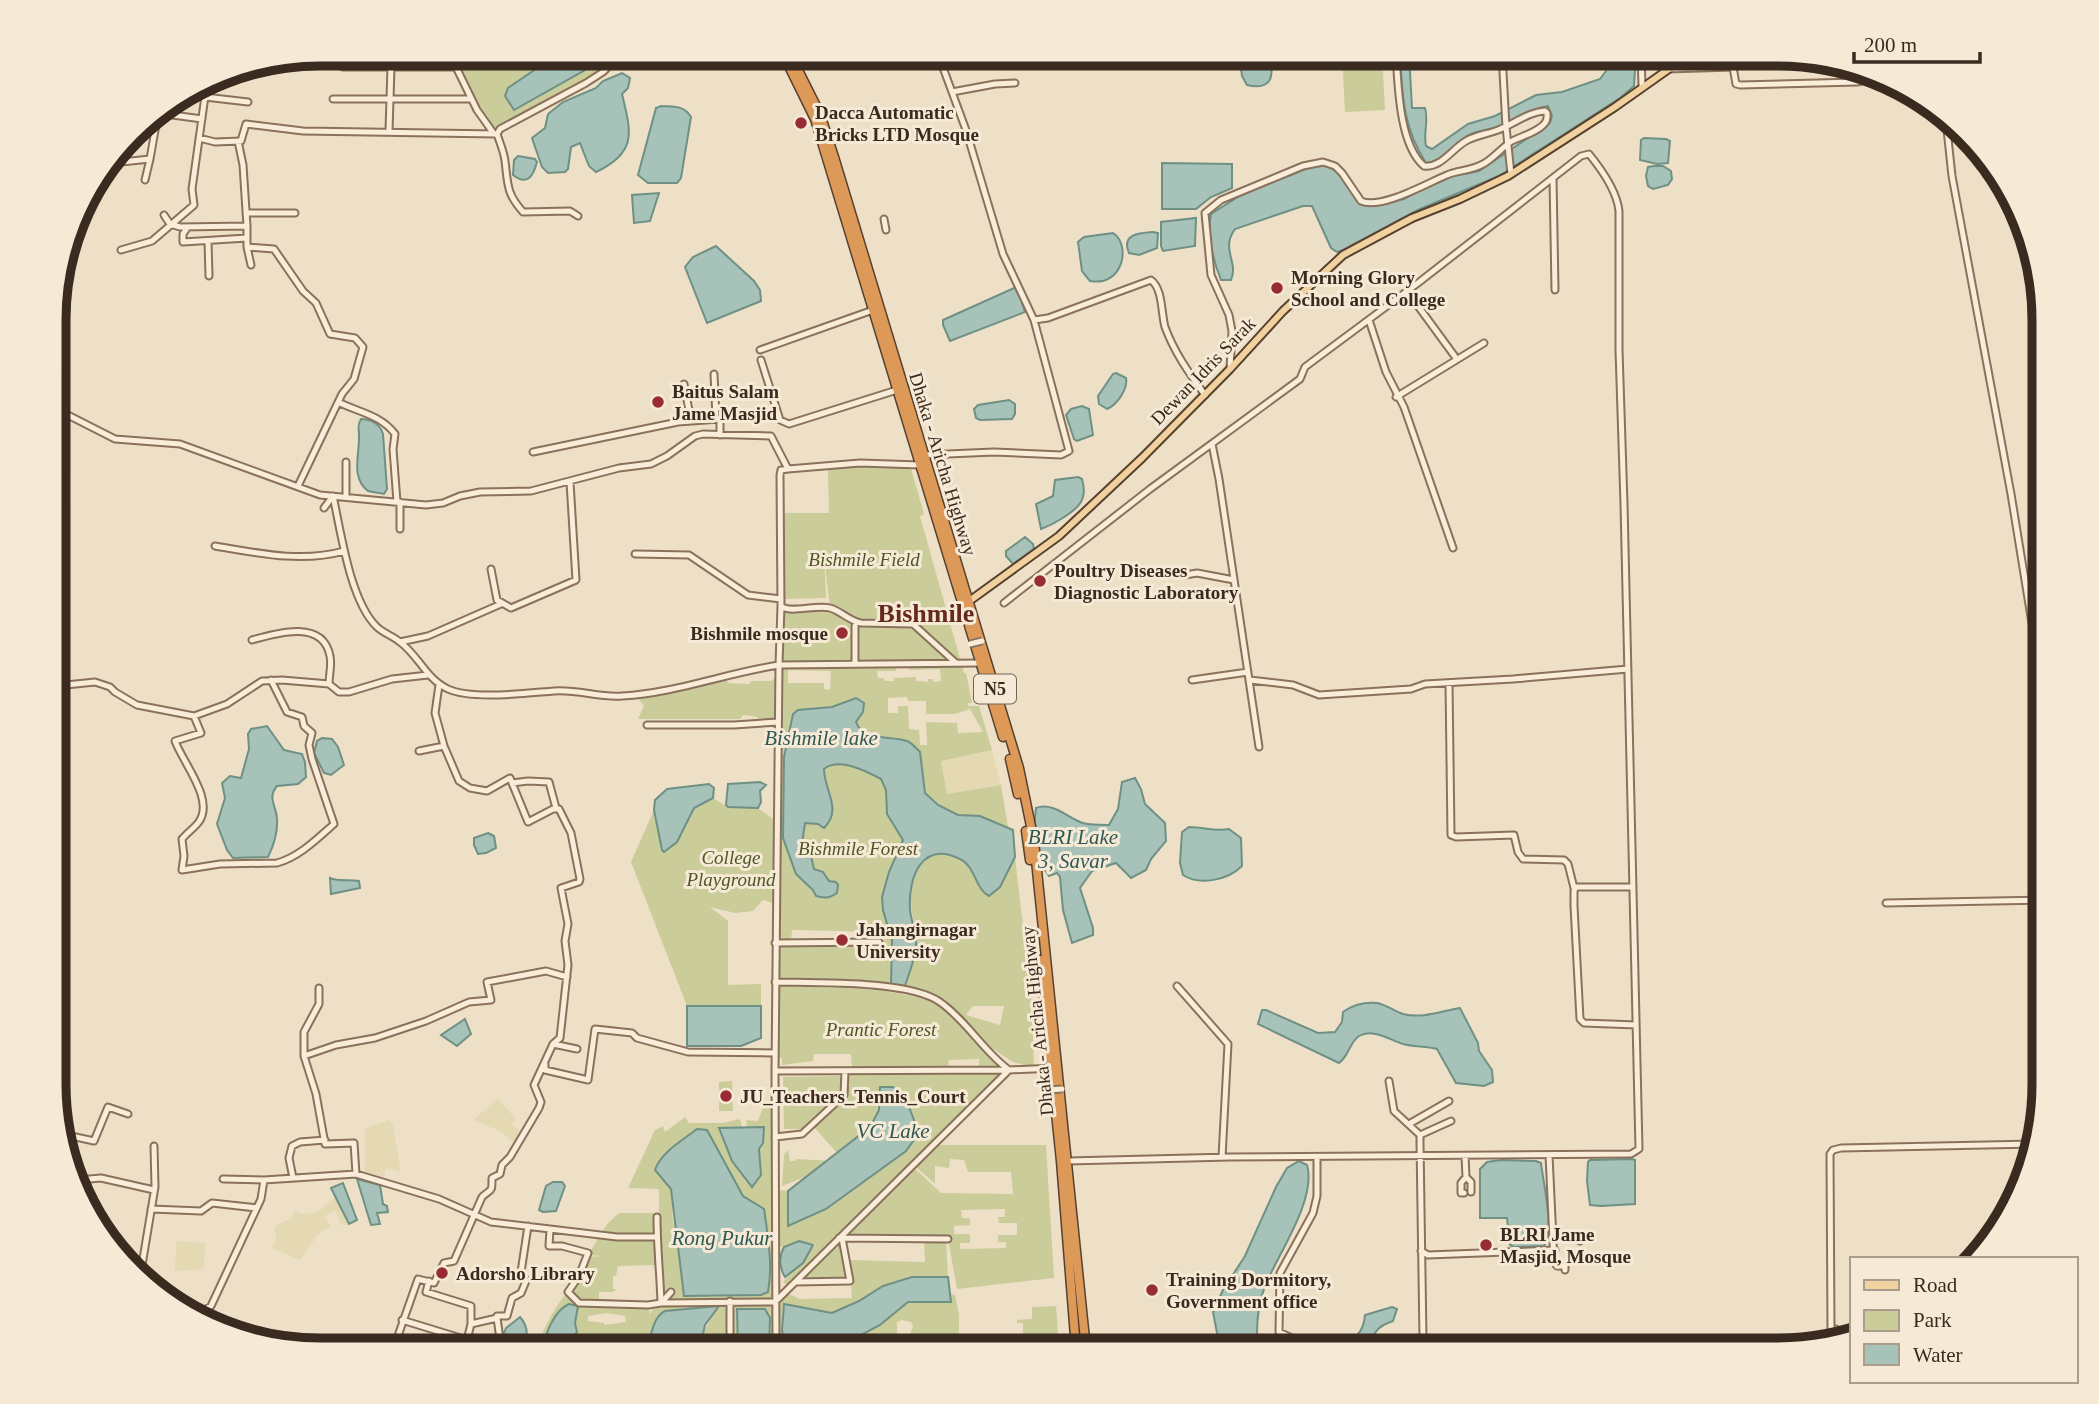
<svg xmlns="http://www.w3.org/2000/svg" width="2099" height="1404" font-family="Georgia,serif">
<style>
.farmland{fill:#e4d9b3}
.green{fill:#cacc9a;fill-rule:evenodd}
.water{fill:#a7c2b8;stroke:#6e9085;stroke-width:2}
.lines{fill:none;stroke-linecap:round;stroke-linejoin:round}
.minor-casing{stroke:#8a715c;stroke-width:9}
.major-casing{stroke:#574030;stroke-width:10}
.highway-casing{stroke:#574030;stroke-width:11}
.minor{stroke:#f9edd9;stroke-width:5}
.major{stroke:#f1d29f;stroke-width:6}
.highway{stroke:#dc9958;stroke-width:8}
.minor-bridge-casing{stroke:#8a715c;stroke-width:9;stroke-linecap:butt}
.minor-bridge{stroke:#f9edd9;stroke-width:5}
.poi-dot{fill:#982c34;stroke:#f6ead6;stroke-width:2.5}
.labels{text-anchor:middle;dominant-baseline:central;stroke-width:6;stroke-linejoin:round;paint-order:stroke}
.shield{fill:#f6ead6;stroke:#726456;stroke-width:2}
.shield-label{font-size:18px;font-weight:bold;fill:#3a2a1f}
.poi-label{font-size:19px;font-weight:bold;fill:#3a2a1f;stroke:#f6ead6;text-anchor:start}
.street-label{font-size:19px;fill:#3a2a1f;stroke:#f6ead6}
.park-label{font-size:19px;font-style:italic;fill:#4d5626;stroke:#f6ead6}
.water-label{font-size:21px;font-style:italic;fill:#2f5954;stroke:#f6ead6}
.district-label{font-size:26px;font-weight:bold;fill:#66291f;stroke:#f6ead6}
.rim{fill:none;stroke:#3a2a1f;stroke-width:9}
</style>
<rect width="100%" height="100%" fill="#eee0c6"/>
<path class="farmland" d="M992,750L1001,785L947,794L941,761Z
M498,1099L516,1119L512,1125L523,1133L515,1144L502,1132L473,1120Z
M389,1120L393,1125L401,1172L386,1168L384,1177L365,1172V1128Z
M335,1197L349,1225H341L335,1211L325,1216L331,1227L327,1228L317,1236L300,1260L272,1248L277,1235L274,1230L278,1223H282L291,1218L295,1211L304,1214L316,1213Z
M176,1241L205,1243L204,1269L175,1271Z"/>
<path class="green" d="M450,54H621L593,78L494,134Z
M1342,54H1382L1385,110L1345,112Z
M860,463L910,465L924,514L920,516L964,673H966L972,703H968V706H979L992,750L941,761L947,794L1001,785L1008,827L980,816L958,815L943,808L927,795L923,787L922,762L906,740C889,739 863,739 856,722L859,715L840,705L795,711C785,741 786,761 785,792C785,828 780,861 810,887C820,896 824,901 837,893L829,881L814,869L809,848L802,843L805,823L818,824L821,827L828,788L824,769C839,757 866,770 881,779L886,790L887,814L903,840L885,884L892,941L891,986L870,982H838L869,984L881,990L936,1001L958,1020L1006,1069H979V1059L949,1060L948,1067L852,1069L851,1054H814L813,1061L782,1065V1058L777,1057L775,982L781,608H830L824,556L826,598L781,599V513H829L828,470ZM909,665V670L940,669L941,681L933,682V679H928V682L916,681V677L894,678V681H885L884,678H878L877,671H896V666ZM788,670L831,671L830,690L824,689V683H788ZM907,697L908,701H926V714H955L970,709L983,732L958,733L957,723L926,722L927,745H920L919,730L909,729L908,706H898V713H888V698ZM792,930L883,932L885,939L879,943L791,941Z
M777,676L776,720L758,722V717L743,715L740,719H638L644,706L638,698L726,677L728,683L749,684L751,681H771Z
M713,798L728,807L758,808L773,819V903L763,900L753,911L735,913L710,907L728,921V985L761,984V1006H687L631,862L654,810L664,851L677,841L694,808Z
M947,854C968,862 974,874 984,893L1000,887L1015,857L1032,1005L1034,1067L1013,1062L987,1045L963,1018L939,998L902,988L904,987C909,974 916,959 916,945C915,912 899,885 927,856ZM973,1006H1004L1000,1025L966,1015Z
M845,1072L1002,1073L788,1286L783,1282L816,1244L778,1247V1190L788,1191V1225L826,1209L908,1150L919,1133L909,1107L893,1087H880L879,1110L870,1127L837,1153L812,1125L844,1095Z
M839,1076L842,1079L843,1089L802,1129H784L783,1077Z
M732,1081L733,1111H719V1082Z
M765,1103L774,1104L775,1302L785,1292L800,1299L852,1298L849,1260L925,1262L924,1240H946L948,1277H912L883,1285L859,1301L832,1313L784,1304L782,1330L785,1350H769L770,1318L765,1309L737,1310L738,1350H687C691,1344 700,1338 704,1332C708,1323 713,1315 718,1306L665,1311C650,1320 653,1339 642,1350H612L614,1344H617V1348L619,1344H624L628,1349H637L640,1342L630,1341L629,1339H627V1342L626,1340L622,1342L619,1338H616L615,1341L611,1339V1342L607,1340L602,1343V1340L597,1342L592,1338L591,1341L582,1342L581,1339L577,1337L573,1346L581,1348L583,1344H589V1346L594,1345V1349L599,1350H535C543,1331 552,1311 565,1295C574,1283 582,1272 589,1257L603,1256L588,1255L607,1224L619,1213H659V1189L628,1188L655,1130L663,1126L665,1132L685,1117L689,1123H723L740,1119L742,1127H747L746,1120L758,1121ZM707,1130L723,1163L768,1236L770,1283L768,1292L760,1295L710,1297L673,1222L671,1189ZM658,1265L661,1302L649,1305L652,1310L650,1314L648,1305L612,1304L613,1299H599V1292H613L617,1289H613V1276H616L618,1266ZM606,1313L625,1316L626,1322L604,1325V1323L588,1321V1316Z
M935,1145H1046L1054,1278L957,1289L948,1239L839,1238L912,1166L941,1193L1013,1194L1011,1172H968L964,1160L950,1159L949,1168L935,1166V1184L915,1166ZM1005,1209V1217H998L999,1223H1017V1235H998V1242H1006V1248L960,1249V1243H970V1234H954V1226L970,1225V1218H962L961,1210Z
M788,1150L790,1161H795L796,1159L833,1161L820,1171L782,1186L784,1155Z
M840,1241L847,1279H802Z
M950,1294L955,1295L959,1315V1350L940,1349L926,1334H922L916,1342L909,1343V1336L913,1327L911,1322L902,1320L897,1322V1334H899L900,1344L889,1334H886L873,1349L842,1350L846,1343L880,1325L908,1302H951Z
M1056,1306L1059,1349H1012L1007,1340H987L984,1336L1023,1334V1323H1017V1320L1032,1319V1307Z"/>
<path class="water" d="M558,54H581L580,60L585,70L514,110L505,96L508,88Z
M1239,54H1271C1273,75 1274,91 1247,85L1242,76Z
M1400,54H1409L1412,108H1425C1429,120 1423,133 1426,146L1432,149L1468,124L1495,116L1536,95L1562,92L1600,79L1606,71V54H1636L1634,86L1620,98L1499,176L1420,209L1343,250L1337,252L1331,248L1312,206H1303L1235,229C1220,250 1239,261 1231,280H1221C1213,260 1207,236 1211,214L1241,195L1318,164C1340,166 1346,184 1357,201L1362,205H1374L1404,199L1443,178L1479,171L1550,123L1552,116L1548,106C1531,108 1519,120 1503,126C1493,129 1481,130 1471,134C1454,141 1445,162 1426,163C1403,128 1402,95 1400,54Z
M622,73L630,78L628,88L622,94C631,132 638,152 596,172L589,166L580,143L571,147L568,169L565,172L548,173L542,167L532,138L545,128L548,114L563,102L596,88L603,81Z
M661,106C674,107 684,105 691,117L681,178L677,183H648L638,175L656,108Z
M1644,138L1666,139L1670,141L1668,163L1657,164L1640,160L1641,140Z
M518,156L535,159L537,162C533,177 527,186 513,175L514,160Z
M1162,163L1232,164V188L1211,197L1196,209H1162Z
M1654,166H1663L1671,171L1672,179L1668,185L1653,189L1648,186L1646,176L1648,167Z
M659,193L650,221L634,223L632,195Z
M1196,218L1195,246L1163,251L1161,246V222Z
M1153,232L1158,233L1157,248L1139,255L1129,253C1121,234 1139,233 1153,232Z
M1113,233C1131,244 1124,287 1090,281L1082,271L1078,242L1084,237Z
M716,246L754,281L760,290L761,301L707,323L685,267L693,257Z
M1014,288L1018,289L1025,312L950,341L943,325V320Z
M1116,373L1126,378C1128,389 1117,405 1107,409L1099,404L1098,396L1113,374Z
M1009,400L1015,404V414L1012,419L980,420L976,418L974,409L978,405Z
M1082,406L1089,409L1093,435L1077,441L1074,439L1066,415L1071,409Z
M361,419C371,419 380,424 383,434L387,489L384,494L368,491C350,477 360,454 359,435C359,427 357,426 361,419Z
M1078,477L1082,479C1088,500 1079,508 1061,519C1055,523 1049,526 1041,529L1036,504L1053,496L1055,480Z
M1025,537L1033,544L1034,549L1013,564L1006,556V551Z
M856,698L864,703L863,712L856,722C863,742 890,735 907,741C912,743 916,748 920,752L925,793L938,805L958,815L980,816L1013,830L1015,857L1000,887L989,896C975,889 976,867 960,859C922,840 908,877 910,909C911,922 917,933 916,946C915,960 909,974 904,988L891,986L892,941L883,910L882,897L889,872L903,840L887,814L886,790L881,779C866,771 839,757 824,769C824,791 843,809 824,828L818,824L805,823L802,843L809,848L814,869L823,872L829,881L836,882L838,885L837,893C828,899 825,898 816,896L813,890L796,874L783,838L784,757L793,714L798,710L832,707Z
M267,726L284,750L302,754L305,762L306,777L298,784L277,786C267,798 276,805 277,818C278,833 274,845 268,857L233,858L227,850L217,824L225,798L222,783L230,776L241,778L249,749L248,734L251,729Z
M322,738L332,739L338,747L344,765L331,775L324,773L314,753L317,741Z
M1135,778L1141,789L1145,804L1165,823L1166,841L1151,859L1146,870L1131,878L1116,863L1092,871L1080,888L1093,928V935L1072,943L1063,910L1060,877L1057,873L1049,876C1035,858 1033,829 1036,808C1052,802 1066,816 1080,822C1089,826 1100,824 1109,825L1118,809L1122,782Z
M760,782L766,785L760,791L761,802L758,808L728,807L726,805L728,784Z
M709,784L714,788L713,798L694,808L677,842L664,852L662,850L654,810L655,800L667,789Z
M1189,827C1203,827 1215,832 1229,829L1241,838L1242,866C1228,880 1200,886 1183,875L1180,863L1182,832Z
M488,833L494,836L496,848L486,853L478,854L474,845V838Z
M330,878C340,882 348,879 359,881L360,888L331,894Z
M1377,1003C1387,1005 1394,1011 1403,1014C1423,1019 1441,1011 1460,1008L1478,1043L1479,1051L1492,1070L1493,1082L1484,1086L1456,1083L1437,1049C1426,1046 1414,1047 1403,1044C1390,1040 1373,1028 1359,1036C1349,1043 1349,1056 1339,1063L1258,1024L1262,1010H1266L1318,1033L1335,1032L1342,1022L1343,1012C1354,1004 1364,1002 1377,1003Z
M687,1006H761V1038L741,1046H687Z
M465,1019L471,1034L457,1046L441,1035Z
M880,1087H893L909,1107L919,1133L906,1151L826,1209L788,1226V1191L870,1127L879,1110Z
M764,1127L763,1143L759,1149L761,1175L752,1187L732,1161L719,1128Z
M697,1129L707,1130L743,1196L764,1209C768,1236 773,1266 768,1292L761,1295L684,1296L671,1189L655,1170C661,1152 683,1140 697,1129Z
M1632,1159L1635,1160V1204L1601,1206L1590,1205L1587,1181L1588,1162L1590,1160Z
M1501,1160L1536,1161L1541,1163C1543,1182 1555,1231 1544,1246L1514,1247L1510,1245L1507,1218H1480V1169L1487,1162Z
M1299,1161L1307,1165C1317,1199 1278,1254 1265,1286C1259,1301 1257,1318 1257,1334C1270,1346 1282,1349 1299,1349H1220L1213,1312L1223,1290L1245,1256L1276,1187L1287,1168Z
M357,1179L380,1185L383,1204L387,1206L388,1212L377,1213L380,1224L371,1225Z
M553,1182H562L565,1186L556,1211L543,1212L539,1210L546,1186Z
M343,1183L357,1220L349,1224L331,1188Z
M799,1241L813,1245L803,1263L785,1277C779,1267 778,1258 784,1247Z
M912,1277H948L951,1302H908L880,1325L846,1343L842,1350H785L782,1330L784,1304L832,1313L859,1301L883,1286Z
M569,1304L578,1306L575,1323L577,1332L571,1339L569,1350H545C543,1335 555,1310 569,1304Z
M719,1306L705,1325L703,1334L687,1350H642C654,1339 650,1319 665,1311Z
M1392,1307L1397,1309L1393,1321C1378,1326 1371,1333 1372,1349H1337C1352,1341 1364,1334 1365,1315Z
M737,1309H765L770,1318L769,1350H738Z
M520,1317C529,1327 530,1343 517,1350L510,1344L504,1333L506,1328Z"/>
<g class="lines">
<defs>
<path id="minor" d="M449,54L456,67
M938,54L966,130L1003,254L1034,320L1048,318L1151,280C1163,289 1161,313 1165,327C1174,352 1189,373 1205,395
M1502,54L1506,127L1511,174
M1641,54L1642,86
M343,67H456L477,110L494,134
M1667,69L1733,67L1736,84L1740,85L1857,82L1881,77
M952,92L995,84L1015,83
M1903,95L1914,93
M205,97L248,102
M333,99H471
M158,113L202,119
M1946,120L1952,176L2011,494L2044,697
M389,131L391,67
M199,138L215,142L241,141L246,124L303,131L497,134
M238,141L243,165L247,226
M112,163L150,159L158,113
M1553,178L1555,290
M145,180L150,159
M246,213H295
M164,215L170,224L180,227L247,226V247L251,265
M578,216L570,211L523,212C506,193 508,184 505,161C504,152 500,143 497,134L500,129L586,83L603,72L621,54
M884,219L886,230
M187,228L183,234V242L247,238
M208,241L209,276
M247,247L274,249L303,291L316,303L330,334L355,338L363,347L354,379L342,394L298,486
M121,250L152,241L194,205L192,189L207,82
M1407,291L1456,358
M1369,320L1386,372L1404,407L1453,548
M760,350L873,310
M761,360L780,420L789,424L897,390
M1230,369L1232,331L1229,315L1211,275L1205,213L1221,200L1303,166L1323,162L1335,166L1342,173L1361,201C1381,210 1427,183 1447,175C1458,170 1471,171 1483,164C1493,159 1501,148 1512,141C1522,136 1538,132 1545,123C1548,119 1547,117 1547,113L1545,111C1528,112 1514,124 1498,130C1488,134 1476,135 1466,141C1452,149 1441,168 1424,166C1399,145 1398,84 1396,54
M714,374L716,418
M684,384L691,421
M1396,397L1484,343
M338,402C358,412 381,415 395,434L393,449L397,502
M56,409L115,439L180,444L320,495L426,505L443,503L460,496L480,492L531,491L619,468L651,464L667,456L695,436L703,434L771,436L788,469L860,463L920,465
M1212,444L1219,479L1259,747
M533,452L678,422L720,419V435
M924,455L994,452L1061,455L1069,451L1034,320
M788,469L781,470L780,475L781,606C790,614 816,604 830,608C841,611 849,621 861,623L913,624L956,663
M333,496C341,532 350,601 377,627C383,633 393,636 400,642L428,636L501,604
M346,497V462
M324,508L333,496
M400,529V502
M215,546C257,553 302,563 344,551
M635,554L689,555L748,595L781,599
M491,569L497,600L511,608L576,580L570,482
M1185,575L1197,573L1234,580
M1004,603L1150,489L1300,379L1305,367L1418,283L1581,156L1589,154C1602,170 1617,191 1619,211V350L1624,504L1639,1149L1631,1154L1230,1157L1068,1161
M855,626V664
M252,640C277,633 323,619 330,656C332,665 329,675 329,684L339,692H349L392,679L428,675
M400,642C419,656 426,679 448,689C472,700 527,693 554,691C577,689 600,698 622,696C676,693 726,673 779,665L781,606
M1192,680L1248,672
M1250,680L1293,685L1319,695L1411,689L1425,684L1513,679L1628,669
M1449,683L1451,835L1456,837L1514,835L1518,852L1523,859L1564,860L1568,864L1574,888
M56,686L95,682L110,687L115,692L137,705L194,716L227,704L262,681L282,680L329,684
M194,716L201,733L175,741C183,763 216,801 198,823C193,829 187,833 182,839L184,856L182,870L220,864L277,863C299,857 317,839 334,824L312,759L309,745L312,733L304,726L302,717L287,712L271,680
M647,725H734L778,722
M419,751L444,746
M512,783L528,781L549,782L556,808
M1633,887H1576L1574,891V906L1580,1019L1584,1023L1636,1025
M1886,903L2044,900
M775,943L879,942
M775,982C814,983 909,980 940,1002C967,1021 983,1051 1009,1070
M1177,986L1228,1044L1222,1157
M319,988V1004L304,1032V1056L316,1094L325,1144L354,1143L356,1174
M553,1044L577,1049
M304,1056L336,1045L375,1038L426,1021L469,1002L491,1000L487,982L546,971L567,977
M545,1064V1070L588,1080L595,1029L632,1033L637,1038L688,1052L775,1053
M775,1071L779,665L980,663
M1389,1081L1394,1111L1420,1135V1143L1423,1339L1399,1349
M1409,1124L1449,1101
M1420,1135L1451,1121
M63,1137L71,1136L94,1141L108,1107L128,1114
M775,1137L802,1134L844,1095L845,1071
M1549,1155L1554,1262L1557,1266H1565V1270
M1465,1156L1466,1177L1471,1182V1192
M293,1178L289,1158L292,1146L300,1142L325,1140
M223,1179L264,1180
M78,1180L101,1178L154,1190
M1464,1193H1461V1183L1466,1177
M151,1209L201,1211L212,1203L257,1208
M657,1217C657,1246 660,1273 661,1303L775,1302
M550,1229L617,1237H657
M1553,1236H1578L1580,1241
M839,1238L948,1239
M1421,1251L1428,1255L1555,1250
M141,1271L155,1187L154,1146
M795,1282L850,1281L842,1238
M730,1301V1350
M775,1302L1009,1070L1055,1068
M182,1310L201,1312L211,1306L261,1199L264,1180L356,1174L439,1199L491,1222L550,1229L549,1246H562L588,1253L579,1276L568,1292L579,1303L648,1305L661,1303L671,1292
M402,1320L467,1340L471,1324V1306L426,1292L429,1281
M471,1324L497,1318
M1831,1329L1830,1154L1833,1150L1841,1148L2035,1144
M1836,1329V1337
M256,1339L257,1334
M1316,1349L1279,1332L1280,1273L1313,1213L1317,1196V1158
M393,1350L418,1279L434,1283L444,1263L454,1261L482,1197C492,1188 492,1193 492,1178L500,1174L502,1165L510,1157L539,1108L541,1102L534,1085L553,1044L560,1038L568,965L565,941L568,924L561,888L579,882L580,879L571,833L559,809H553L528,822L510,778L487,791L470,788L459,781L444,746L435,713L439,685
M507,1350L500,1339L497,1318V1316H507L512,1298L521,1293L526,1281L521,1272L528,1226
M776,1350L775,1071L1009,1070"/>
<path id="major" d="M968,602L1059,536L1142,458L1230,369L1283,311L1343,255L1412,218L1460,199L1508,176L1615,107L1690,54"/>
<path id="highway" d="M783,54L815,119L1003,737
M790,54L820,114L834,157L1019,768L1034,841L1086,1349
M1010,759L1018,794
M1026,831L1030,860
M1040,960L1061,1161L1076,1349"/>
</defs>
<use href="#minor" class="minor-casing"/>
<use href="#major" class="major-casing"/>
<use href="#highway" class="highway-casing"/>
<use href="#minor" class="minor"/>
<use href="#major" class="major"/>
<use href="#highway" class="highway"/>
<defs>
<path id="minor-bridge" d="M970,644L982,641
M1049,1090L1062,1089"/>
</defs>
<use href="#minor-bridge" class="minor-bridge-casing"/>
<use href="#minor-bridge" class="minor-bridge"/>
</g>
<g class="poi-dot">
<circle cx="801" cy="123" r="7"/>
<circle cx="1277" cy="288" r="7"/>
<circle cx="658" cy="402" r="7"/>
<circle cx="1040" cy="581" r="7"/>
<circle cx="842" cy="633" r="7"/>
<circle cx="842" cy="940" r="7"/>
<circle cx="726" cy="1096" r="7"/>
<circle cx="1486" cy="1245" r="7"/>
<circle cx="442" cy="1273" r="7"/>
<circle cx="1152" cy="1290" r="7"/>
</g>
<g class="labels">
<rect class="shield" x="974" y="674.5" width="42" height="29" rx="5"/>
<g class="shield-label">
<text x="995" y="689">N5</text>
</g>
<g class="poi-label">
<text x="815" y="112">Dacca Automatic<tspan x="815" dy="22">Bricks LTD Mosque</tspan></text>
<text x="1291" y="277">Morning Glory<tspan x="1291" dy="22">School and College</tspan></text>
<text x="672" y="391">Baitus Salam<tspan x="672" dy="22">Jame Masjid</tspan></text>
<text x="1054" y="570">Poultry Diseases<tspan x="1054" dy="22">Diagnostic Laboratory</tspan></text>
<text x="828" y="633" text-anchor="end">Bishmile mosque</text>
<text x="856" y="929">Jahangirnagar<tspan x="856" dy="22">University</tspan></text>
<text x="740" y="1096">JU_Teachers_Tennis_Court</text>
<text x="1500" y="1234">BLRI Jame<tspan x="1500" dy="22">Masjid, Mosque</tspan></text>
<text x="456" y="1273">Adorsho Library</text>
<text x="1166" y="1279">Training Dormitory,<tspan x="1166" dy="22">Government office</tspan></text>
</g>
<g class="street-label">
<text transform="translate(1203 371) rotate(-46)">Dewan Idris Sarak</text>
<text transform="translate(943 464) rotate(73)">Dhaka - Aricha Highway</text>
<text transform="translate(1037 1021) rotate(-96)">Dhaka - Aricha Highway</text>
</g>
<g class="park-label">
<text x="864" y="559">Bishmile Field</text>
<text x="858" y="848">Bishmile Forest</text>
<text x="731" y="857">College<tspan x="731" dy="22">Playground</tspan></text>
<text x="881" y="1029">Prantic Forest</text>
</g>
<g class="water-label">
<text x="821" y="738">Bishmile lake</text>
<text x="1073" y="837">BLRI Lake<tspan x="1073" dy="24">3, Savar</tspan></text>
<text x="893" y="1131">VC Lake</text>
<text x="722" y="1238">Rong Pukur</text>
</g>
<g class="district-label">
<text x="926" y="613">Bishmile</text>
</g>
</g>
<path d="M0 0H2099V1404H0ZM320 66H1778A254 254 0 0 1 2032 320V1084A254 254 0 0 1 1778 1338H320A254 254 0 0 1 66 1084V320A254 254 0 0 1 320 66Z" fill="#f6ead6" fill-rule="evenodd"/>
<path class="rim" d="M320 66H1778A254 254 0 0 1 2032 320V1084A254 254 0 0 1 1778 1338H320A254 254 0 0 1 66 1084V320A254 254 0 0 1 320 66Z"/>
<rect x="1850" y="1257" width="228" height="126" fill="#f6ead6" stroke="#ab9d8d" stroke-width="2"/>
<rect x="1864" y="1280" width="35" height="10" fill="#f1d29f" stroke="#ab9d8d" stroke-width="2"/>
<text x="1913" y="1292" font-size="21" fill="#3a2a1f">Road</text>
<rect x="1864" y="1310" width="35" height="21" fill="#cacc9a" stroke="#ab9d8d" stroke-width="2"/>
<text x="1913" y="1327" font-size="21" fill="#3a2a1f">Park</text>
<rect x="1864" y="1344" width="35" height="21" fill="#a7c2b8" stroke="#ab9d8d" stroke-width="2"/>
<text x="1913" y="1362" font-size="21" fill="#3a2a1f">Water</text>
<path d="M1854 52v10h126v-10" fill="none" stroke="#3a2a1f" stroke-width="3.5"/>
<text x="1864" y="52" font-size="21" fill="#3a2a1f" stroke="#f6ead6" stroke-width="5" paint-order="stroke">200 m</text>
</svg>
